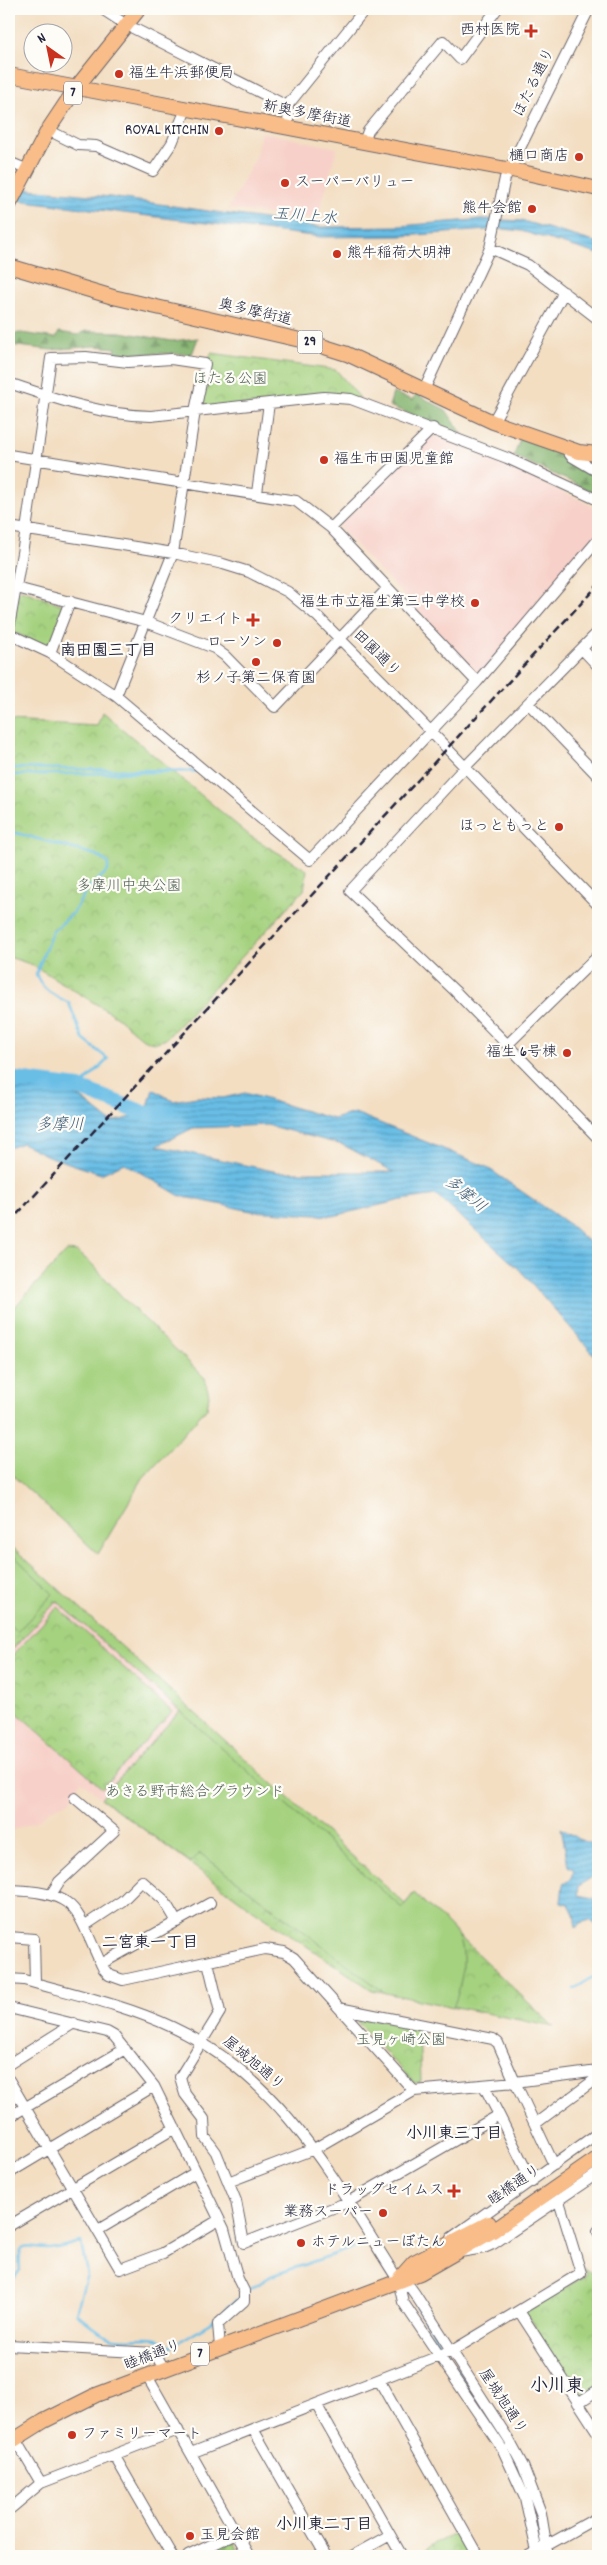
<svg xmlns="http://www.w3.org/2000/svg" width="607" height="2565" font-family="Dekko,'Klee One',sans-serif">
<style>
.built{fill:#f7d1c9}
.forest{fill:url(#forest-firs);stroke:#536b54}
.cemetery{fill:url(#cemetery-stones);stroke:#647a5d}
.park{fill:url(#park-crowns);stroke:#647a5d}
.garden{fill:#a5d27f;stroke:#647a5d}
.water{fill:url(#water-rules);stroke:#467090;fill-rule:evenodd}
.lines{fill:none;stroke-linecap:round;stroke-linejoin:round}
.stream{stroke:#69bee6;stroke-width:2.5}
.river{stroke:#69bee6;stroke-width:16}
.minor-casing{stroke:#6b646a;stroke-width:12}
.major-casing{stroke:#6b646a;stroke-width:16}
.minor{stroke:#fff;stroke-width:10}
.major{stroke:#f8bd89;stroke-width:14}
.rail{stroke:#22223b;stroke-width:2.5;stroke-dasharray:8 4;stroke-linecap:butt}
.poi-dot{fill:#c8321e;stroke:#fdfcf7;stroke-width:2}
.labels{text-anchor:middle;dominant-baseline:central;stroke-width:4.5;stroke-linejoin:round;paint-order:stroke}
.shield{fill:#fdfcf7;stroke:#646373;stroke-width:1}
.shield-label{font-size:14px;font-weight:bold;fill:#22223b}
.poi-label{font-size:15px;fill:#22223b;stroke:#fdfcf7;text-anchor:end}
.street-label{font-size:15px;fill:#22223b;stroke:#fdfcf7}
.park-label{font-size:15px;fill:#506053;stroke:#fdfcf7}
.water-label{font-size:16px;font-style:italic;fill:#3b5977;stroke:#fdfcf7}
.neighbourhood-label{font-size:16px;font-weight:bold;fill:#22223b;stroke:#fdfcf7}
.quarter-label{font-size:18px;font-weight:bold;fill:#22223b;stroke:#fdfcf7}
</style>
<defs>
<pattern id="forest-firs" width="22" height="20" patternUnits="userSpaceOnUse" patternTransform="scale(1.25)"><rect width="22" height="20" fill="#84b46e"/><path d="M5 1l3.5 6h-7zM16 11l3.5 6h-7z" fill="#6c925c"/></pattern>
<pattern id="cemetery-stones" width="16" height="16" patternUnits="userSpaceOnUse" patternTransform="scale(1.25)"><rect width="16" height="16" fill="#a5d27f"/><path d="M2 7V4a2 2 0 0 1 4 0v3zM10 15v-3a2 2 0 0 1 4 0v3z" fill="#8eb46f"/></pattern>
<pattern id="park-crowns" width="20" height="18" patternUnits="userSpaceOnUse" patternTransform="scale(1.25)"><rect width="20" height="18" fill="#a5d27f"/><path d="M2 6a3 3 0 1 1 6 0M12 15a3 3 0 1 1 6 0" fill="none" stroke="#8eb46f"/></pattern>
<pattern id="water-rules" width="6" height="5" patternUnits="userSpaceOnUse" patternTransform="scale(1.25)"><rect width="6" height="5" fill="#69bee6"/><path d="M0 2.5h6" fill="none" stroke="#569abc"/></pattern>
</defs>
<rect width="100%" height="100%" fill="#fdfcf7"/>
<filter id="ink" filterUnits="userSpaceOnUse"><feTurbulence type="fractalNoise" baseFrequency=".02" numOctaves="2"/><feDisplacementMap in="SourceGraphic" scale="10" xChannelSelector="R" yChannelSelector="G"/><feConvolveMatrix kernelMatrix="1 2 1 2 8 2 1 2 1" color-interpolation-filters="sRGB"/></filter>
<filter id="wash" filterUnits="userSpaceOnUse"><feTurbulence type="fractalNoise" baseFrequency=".0096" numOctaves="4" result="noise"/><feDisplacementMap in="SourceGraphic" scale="20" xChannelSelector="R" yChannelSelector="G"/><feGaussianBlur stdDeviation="1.12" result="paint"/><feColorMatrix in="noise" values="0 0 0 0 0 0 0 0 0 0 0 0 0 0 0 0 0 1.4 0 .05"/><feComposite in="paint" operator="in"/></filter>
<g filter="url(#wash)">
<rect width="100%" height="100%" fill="#f3dec2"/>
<path class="built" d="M261,132L337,148L317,221L313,219L228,209L256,158Z
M435,436L576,498L598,510V535L481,672H477L340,529L339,525L430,437Z
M57,1601L180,1711L101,1798L81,1780L71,1800L48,1811L40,1819L9,1832V1653Z"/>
<path class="forest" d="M86,331L121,332L172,341L198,338L192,354L115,353L116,348L94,346L51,350L9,345L12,334L21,333L56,338L59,332L78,335Z
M393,393L413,400L416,394L446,410L463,435L389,406Z
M520,439L551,448L598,473V494L514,456Z"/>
<path class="cemetery" d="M233,2540L242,2556H199Z"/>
<path class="park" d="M211,353L336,370L360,398L198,408Z
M21,590L66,606L51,647L46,648L16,633L12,628L17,594Z
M102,712L250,836L307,870L304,890L166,1039L154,1043L143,1039L117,1017L33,965L9,957V721L97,726Z
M9,1544L405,1904L414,1893L554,2027L372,1990L253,1910L101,1798L180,1711L57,1601L9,1653Z
M58,1607L172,1712L102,1788L14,1710L9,1700V1659Z
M351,2015L419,2026L421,2082L414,2083Z
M584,2268L598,2278V2385L580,2397L525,2312L586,2275Z
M459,2531L473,2556H414Z"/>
<path class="garden" d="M67,1251L77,1252L91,1263L126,1301L205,1378L209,1395L207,1408L143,1478L98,1554L9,1472V1313Z
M9,1551L53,1594L17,1632L9,1624Z
M180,1711L402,1908L414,1893C427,1906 445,1919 457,1934C469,1950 461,1990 453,2007L385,1993L200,1853L190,1863L101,1798Z"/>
<path class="water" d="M9,187L110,197L320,227L400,226L484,219L523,221L598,243V254L521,231L503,229L401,236L321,237L9,199Z
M9,1070L30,1081L51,1085L81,1098L111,1122L146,1114L153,1089L173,1101L197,1097L223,1098L245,1093L333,1119L355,1113L485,1166L570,1225L598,1251V1359L519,1269L436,1195L402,1200L333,1216L251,1211L180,1196L124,1163L101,1174L48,1156L22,1143L9,1148ZM267,1125L343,1145L394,1172H278L157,1146L193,1128Z
M561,1828L578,1839L593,1844L598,1858V1873L579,1886L578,1895L594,1898L598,1910V1927L590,1920L580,1923L576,1928L574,1914L569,1904L561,1902L563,1884L570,1880L574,1870L568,1866Z"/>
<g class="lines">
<path class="stream" d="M9,768L200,771
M9,775L200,771
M9,831L96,855L108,863V871L88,888L73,913L52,932L36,974C42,991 55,996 69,1003L83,1039L108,1059L79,1088
M574,1989L598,1974
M9,2285L20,2270C17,2237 28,2250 50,2249C60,2248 71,2244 81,2242L87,2274L76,2313C88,2322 101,2336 116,2338C139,2342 149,2331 172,2346L210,2323L240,2297
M246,2292L271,2276L361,2245
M417,2308L442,2347
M451,2361L496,2431
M509,2451L523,2480
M530,2499L536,2517"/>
<path class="river" d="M9,1079L79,1088L146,1114L168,1113"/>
</g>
</g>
<g filter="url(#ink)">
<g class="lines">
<defs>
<path id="minor" d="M102,9L125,24L287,106L289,114L287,128
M287,106L365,9
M48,130L78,145L96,146L153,171L172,143L186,109
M364,142L368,131L443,41L460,59L497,9
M9,162L26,169
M490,248L528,265L598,319
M9,383C56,399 101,415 151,416L324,397L351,399L507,458L598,500
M424,390L490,248L505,178L589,9
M493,422L564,292
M564,446L571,456L598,472
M9,455L296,501L331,528L477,682
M257,493L269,403
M9,527L173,553L223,564L249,572L288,592L318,617L384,683L598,905
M331,528L433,428
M9,586L146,622L214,648L225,656L275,707L388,588
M9,627L26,530L51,358L86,357L128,362L171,359L205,364L195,411L173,553L116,696
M598,632L465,767L350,891L455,991L598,1138
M9,634L50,653L116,696L310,860L477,682L598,540
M582,649L598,666
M50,653L70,601
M528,703L598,776
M508,1044L598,956
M9,1890C82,1892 75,1910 103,1968L109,1975L123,1980L265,1949L284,1952L294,1958L414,2091L515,2082L554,2165
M52,1893L59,1882L114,1831L75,1798
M84,1926L122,1901L142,1881L164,1900L177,1922
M9,1937L34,1939L35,1983
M208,1962L220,2012L180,2077L185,2094L204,2119L205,2137L216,2152L236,2201L244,2243L348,2202L499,2115L532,2182
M101,1964L210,1903
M9,1979L24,1980C73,1994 125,2005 172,2027C283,2078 335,2182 398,2280L403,2302L503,2450L525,2498L538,2556
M9,2008L107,2032L114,2036L154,2086L224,2229L238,2279L244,2291V2301L218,2324L220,2347
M339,2008L493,2039L498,2043L515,2082L598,2071
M9,2064L74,2023
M9,2080L120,2269L163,2253L219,2220
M484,2086L499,2115
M9,2117L125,2049
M535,2124L597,2078
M9,2173L154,2086
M228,2182L314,2149L414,2091
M9,2226L175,2128
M98,2230L196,2172
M598,2231V2232
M451,2238L598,2133
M460,2252L484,2248L493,2244L598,2173
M398,2280L410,2287L415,2294L509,2440L523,2466L541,2513L548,2556
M519,2311L598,2433
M9,2345L155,2353L164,2369
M147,2376L249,2556
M379,2380L478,2556
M578,2403L598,2390
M316,2404L402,2556
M253,2429L326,2556
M15,2439L41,2483
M191,2453L452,2351L581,2273L559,2201
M114,2455L172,2556
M9,2510L41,2483L178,2430
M188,2556L236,2533
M352,2556L390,2535
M528,2556L598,2517"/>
<path id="major" d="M9,75L522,172L598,189
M9,205L48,130L76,88L139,9
M9,266L113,297L309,342L347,354L493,422L579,452L598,454
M398,2280L414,2262L489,2223
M9,2443L44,2421L96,2395L420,2273L493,2231L598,2158"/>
</defs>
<use href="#minor" class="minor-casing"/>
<use href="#major" class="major-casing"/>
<use href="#minor" class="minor"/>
<use href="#major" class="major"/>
<path class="rail" d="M9,1223L598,585"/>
</g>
</g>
<g class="poi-dot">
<path d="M528.5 23.5h5v5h5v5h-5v5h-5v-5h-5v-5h5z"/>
<circle cx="119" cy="74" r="5"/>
<circle cx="219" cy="131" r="5"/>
<circle cx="579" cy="157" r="5"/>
<circle cx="285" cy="183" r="5"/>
<circle cx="532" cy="209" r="5"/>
<circle cx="337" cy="254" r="5"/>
<circle cx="324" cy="460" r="5"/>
<circle cx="475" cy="603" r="5"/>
<path d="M250.5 612.5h5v5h5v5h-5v5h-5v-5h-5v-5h5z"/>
<circle cx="277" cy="643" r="5"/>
<circle cx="256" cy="662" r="5"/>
<circle cx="559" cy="827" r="5"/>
<circle cx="567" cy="1053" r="5"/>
<path d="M451.5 2183.5h5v5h5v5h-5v5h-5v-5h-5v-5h5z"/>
<circle cx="383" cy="2213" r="5"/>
<circle cx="301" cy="2243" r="5"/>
<circle cx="72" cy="2435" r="5"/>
<circle cx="190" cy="2536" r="5"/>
</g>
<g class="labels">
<g class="shield">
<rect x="64" y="81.5" width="18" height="23" rx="4"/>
<rect x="297.5" y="330.5" width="25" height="23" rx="4"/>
<rect x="191" y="2342.5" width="18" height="23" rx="4"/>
</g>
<g class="shield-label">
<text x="73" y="93">7</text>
<text x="310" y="342">29</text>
<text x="200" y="2354">7</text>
</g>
<g class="poi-label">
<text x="520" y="31">西村医院</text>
<text x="129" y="74" text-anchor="start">福生牛浜郵便局</text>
<text x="209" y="131">ROYAL KITCHIN</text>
<text x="569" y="157">樋口商店</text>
<text x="295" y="183" text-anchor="start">スーパーバリュー</text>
<text x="522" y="209">熊牛会館</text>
<text x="347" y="254" text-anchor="start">熊牛稲荷大明神</text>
<text x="334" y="460" text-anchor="start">福生市田園児童館</text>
<text x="465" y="603">福生市立福生第三中学校</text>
<text x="243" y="620">クリエイト</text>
<text x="267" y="643">ローソン</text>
<text x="256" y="679" text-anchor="middle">杉ノ子第二保育園</text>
<text x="549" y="827">ほっともっと</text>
<text x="557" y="1053">福生 6号棟</text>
<text x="444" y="2191">ドラッグセイムス</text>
<text x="373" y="2213">業務スーパー</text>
<text x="311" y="2243" text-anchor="start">ホテルニューぼたん</text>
<text x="82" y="2435" text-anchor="start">ファミリーマート</text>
<text x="200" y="2536" text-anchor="start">玉見会館</text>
</g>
<g class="street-label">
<text transform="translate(535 83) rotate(-64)">ほたる通り</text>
<text transform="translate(307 115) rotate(11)">新奥多摩街道</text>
<text transform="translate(255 313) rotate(13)">奥多摩街道</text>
<text transform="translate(376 654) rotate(45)">田園通り</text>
<text transform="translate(253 2064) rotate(40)">屋城旭通り</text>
<text transform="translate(515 2186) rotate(-34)">睦橋通り</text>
<text transform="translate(153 2356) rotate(-21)">睦橋通り</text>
<text transform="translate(502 2402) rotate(57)">屋城旭通り</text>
</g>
<g class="park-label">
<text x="230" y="380">ほたる公園</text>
<text x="129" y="887">多摩川中央公園</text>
<text x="195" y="1793">あきる野市総合グラウンド</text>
<text x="401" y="2041">玉見ヶ崎公園</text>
</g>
<g class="water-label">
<text transform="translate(305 217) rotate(5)">玉川上水</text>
<text x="60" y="1125">多摩川</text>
<text transform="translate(465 1195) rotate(39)">多摩川</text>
</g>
<g class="neighbourhood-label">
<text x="108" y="651">南田園三丁目</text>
<text x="150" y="1943">二宮東一丁目</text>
<text x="454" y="2134">小川東三丁目</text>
<text x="324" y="2525">小川東二丁目</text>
</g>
<g class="quarter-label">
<text x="557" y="2387">小川東</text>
</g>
</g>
<rect width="607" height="2565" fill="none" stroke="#fdfcf7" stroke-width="30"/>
<g transform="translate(48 48) rotate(327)"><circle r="24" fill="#fdfcf7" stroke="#a5a5ac"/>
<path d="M0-4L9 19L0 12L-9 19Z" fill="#c8321e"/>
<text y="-8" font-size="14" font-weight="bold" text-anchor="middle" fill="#22223b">N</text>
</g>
</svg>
